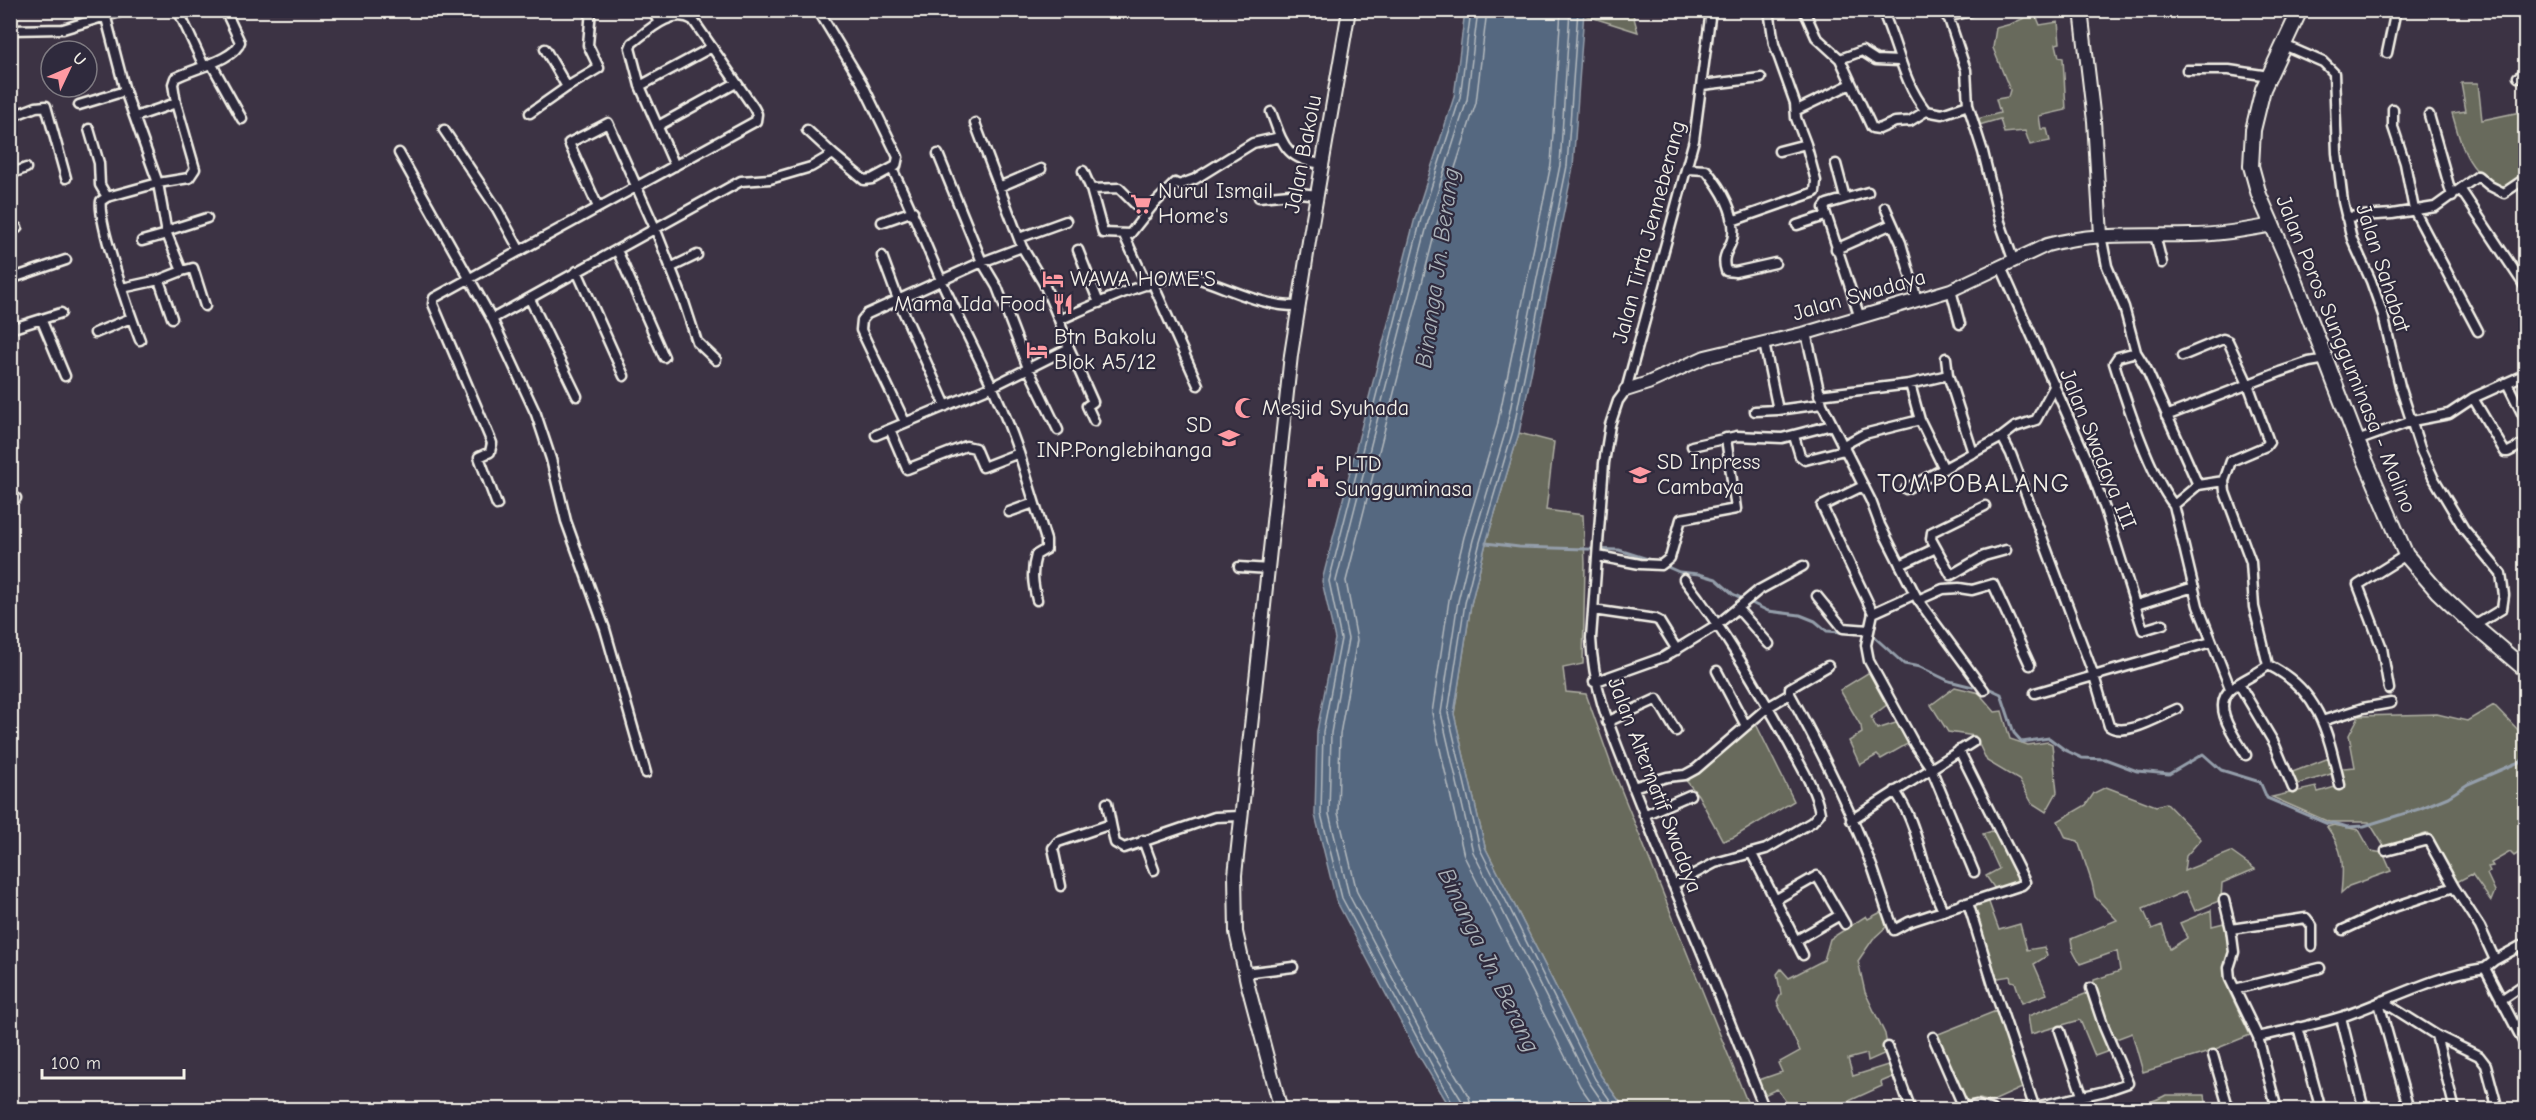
<svg xmlns="http://www.w3.org/2000/svg" width="2536" height="1120" font-family="'Comic Neue',sans-serif">
<style>
.green{fill:#686a5c;stroke:#aeaea2;stroke-width:1.5}
.water{fill:#546780;stroke:#949eaa;stroke-width:1.5}
.lines{fill:none;stroke-linecap:round;stroke-linejoin:round}
.shore{stroke:#b4babe;stroke-width:1.5}
.stream{stroke:#949eaa;stroke-width:3}
.street-casing{stroke:#f4f1e8;stroke-width:13}
.secondary-casing{stroke:#f4f1e8;stroke-width:16}
.primary-casing{stroke:#f4f1e8;stroke-width:18}
.street{stroke:#2f2a3d;stroke-width:8}
.secondary{stroke:#2f2a3d;stroke-width:12}
.primary{stroke:#2f2a3d;stroke-width:14}
.labels{text-anchor:middle;dominant-baseline:central;stroke-width:4.5;stroke-linejoin:round;paint-order:stroke}
.street-label{font-size:22px;fill:#f4f1e8;stroke:#2f2a3d}
.poi-label{font-size:22px;fill:#f4f1e8;stroke:#2f2a3d;text-anchor:start}
.water-label{font-size:24px;font-style:italic;fill:#acb3b9;stroke:#2f2a3d}
.quarter-label{font-size:26px;letter-spacing:1.5px;fill:#f4f1e8;stroke:#2f2a3d}
</style>
<rect width="100%" height="100%" fill="#3c3344"/>
<filter id="ink" filterUnits="userSpaceOnUse"><feTurbulence type="fractalNoise" baseFrequency=".0167" numOctaves="2"/><feDisplacementMap in="SourceGraphic" scale="12" xChannelSelector="R" yChannelSelector="G"/><feConvolveMatrix kernelMatrix="1 2 1 2 8 2 1 2 1" color-interpolation-filters="sRGB"/></filter>
<g filter="url(#ink)">
<path class="green" d="M1584,11H1632L1638,32L1584,15Z
M2035,13L2040,25L2058,22L2060,43L2056,44L2059,57L2063,58L2066,110L2039,116L2041,129H2047L2050,141L2030,145L2025,131L2004,133L2000,119L1979,125L1977,119L2000,113L1996,99L2008,97L2010,90L1993,48L1996,28L2011,24Z
M2461,83H2478L2482,120L2525,111V175L2505,189C2468,175 2462,148 2452,113L2466,111Z
M1519,433L1554,442L1546,510L1583,515L1585,564L1583,664L1563,668L1566,692L1586,694L1612,767L1750,1109H1625L1601,1076L1485,847L1454,714L1471,604L1486,543Z
M1871,671L1888,704L1871,717L1877,729L1899,722L1911,742L1881,759L1877,755L1860,765L1849,741L1862,733L1861,726L1840,690Z
M1955,687L1984,694L1982,697L1995,712L2002,711L2010,739L2028,745L2048,742L2052,744L2057,792L2046,812L2032,803L2019,780L1987,761L1975,736L1948,732L1931,705Z
M2494,705L2525,737L2526,815L2523,816L2525,849L2514,856L2510,852L2491,863L2493,866L2488,867L2490,871L2487,874L2495,891L2491,901L2472,874L2455,883L2428,833L2385,848L2369,822H2329L2272,797L2316,787L2318,792L2335,787L2331,774L2295,785L2290,773L2329,758L2332,769L2355,767L2349,735L2359,716L2437,714L2467,721Z
M1755,722L1794,801L1734,837L1723,841L1698,795L1684,778Z
M2106,787L2156,806L2166,803L2201,839L2186,856L2184,871L2231,852L2255,869L2222,883L2221,900L2195,911L2186,891L2143,909L2152,929L2162,925L2170,949L2187,938L2180,923L2211,910L2212,926L2224,923L2230,946L2226,970L2229,991L2250,1035L2203,1054L2143,1072L2132,1033L2108,1042L2109,1051L2095,1056L2080,1020L2031,1034L2028,1016L2093,991L2094,980L2120,971L2117,951L2080,964L2073,951L2071,939L2117,920L2095,897L2092,883L2078,841L2066,838L2058,821L2086,805L2094,793Z
M2334,825L2359,830L2371,851L2383,853L2391,871L2349,886L2341,893C2344,865 2344,850 2327,827Z
M2002,828L2027,881L2017,886L1995,889L1986,876L1999,869L1983,834Z
M1987,897L1999,930L2020,924L2027,950L2044,947L2047,956L2034,964L2047,994L2022,1003L2015,982L2011,981L2010,976L1993,979L1968,900Z
M1883,911L1886,927L1873,939L1858,961L1865,992L1885,1034L1888,1052L1868,1061L1867,1054L1848,1059L1853,1076L1891,1064L1895,1076L1881,1082L1882,1086L1836,1107L1818,1106L1810,1110L1791,1109L1777,1089L1762,1096L1756,1081L1782,1072L1778,1063L1800,1051L1777,1002L1781,994L1777,974L1781,969L1789,978L1824,960L1830,939L1866,916L1868,919Z
M1996,1011L2024,1087L1991,1102L1980,1099L1965,1101L1936,1035Z
M2166,1095H2205L2207,1109H2127C2140,1103 2153,1103 2166,1095Z"/>
<path class="water" d="M1465,11H1584L1573,167L1519,433L1486,543L1471,604L1454,714L1485,847L1601,1076L1625,1109H1451L1416,1051L1336,900L1315,815L1317,731L1335,639L1322,581L1415,218L1454,97Z"/>
<g class="lines">
<path class="shore" d="M1561,10L1551,164L1497,427L1464,537L1449,600L1432,713L1464,856L1580,1086L1597,1110
M1570,10L1560,165L1506,430L1473,540L1458,601L1441,713L1473,852L1589,1082L1608,1110
M1578,10L1567,166L1513,431L1480,542L1465,603L1448,713L1480,849L1595,1079L1617,1110
M1456,1110L1342,898L1321,814L1323,732L1341,639L1329,581L1421,219L1460,98L1471,10
M1463,1110L1462,1101L1427,1044L1349,895L1329,814L1331,733L1348,639L1336,581L1428,222L1467,100L1478,10
M1472,1110L1469,1097L1435,1040L1357,892L1338,813L1340,734L1357,640L1346,581L1437,224L1476,103L1487,10"/>
<path class="stream" d="M1486,543L1519,547L1619,550L1657,562
M1663,565L1679,572L1699,574L1716,579L1733,594L1768,611L1800,615L1815,621L1827,631L1853,633
M1871,634L1904,664L1920,667L1949,681L1973,687
M1986,687L2001,694L2014,733L2022,742L2049,738L2065,750L2082,758L2105,759L2137,771L2169,774L2203,754L2221,770L2260,782L2267,798L2328,824L2334,823L2347,827L2364,826L2419,809L2448,797L2468,784L2526,759"/>
<defs>
<path id="street" d="M104,10L125,91L158,183L167,234L182,271L159,280L122,288
M178,10L204,66
M653,10L659,23
M1711,10L1694,140L1626,390L1618,401L1610,425L1604,463L1591,638C1593,691 1612,733 1631,781C1648,824 1665,866 1683,908C1712,974 1737,1042 1765,1110
M1769,10L1774,44L1795,103L1796,118L1806,144L1779,151
M1804,10L1816,37L1840,59L1862,51L1876,60L1899,61
M1882,10C1898,45 1902,81 1926,111
M1946,10L1966,70L1968,105L1983,152L2000,222L2014,262
M1947,17L1975,10
M10,30L63,29L126,10
M2284,45L2323,62L2334,73L2337,153L2343,202L2352,239L2371,281L2383,315L2400,386L2421,451L2433,477L2464,529L2501,574L2504,595L2502,609L2474,626
M2387,53L2396,10
M1840,59L1872,128L1879,129L1895,122L1910,121L1926,111L1942,114L1968,105
M211,63L242,119
M2187,70H2229L2269,76
M2518,77L2526,74
M1702,85L1761,78
M640,86L712,47
M567,87L599,68L588,45L591,10
M176,103L173,84L175,78C191,69 235,60 240,42L225,10
M79,105L125,91
M2393,109V127L2405,163L2414,210L2478,331
M1797,110L1851,84
M1271,112C1283,144 1285,160 1323,164
M530,113L567,87L545,49
M2429,115L2452,196
M10,117L36,107L46,106L66,178
M135,117L176,103L195,169L189,178L158,183L107,197L101,201C97,221 131,317 140,340
M975,123L1022,247
M658,126L736,83
M89,129L99,163L100,185L107,197
M444,130L497,209L520,251
M807,130L833,154
M399,153L492,319L536,414L551,459L566,521L605,629L646,773
M938,154L982,262L997,287L1028,368L1058,430
M1836,164L1845,198
M1688,169L1706,170C1720,187 1736,212 1733,235C1732,248 1720,254 1726,271L1735,272L1775,263
M1083,171L1091,189L1103,233L1130,234L1153,205L1175,183L1179,185L1195,179L1253,143L1280,137
M10,174L26,168
M999,187L1041,169
M1091,189L1119,188L1146,215
M2461,190L2526,288
M1259,197L1300,193L1317,195
M598,207L569,143L608,123L655,228L683,299L697,342L716,360
M1885,207L1901,243L1917,300
M2346,217L2392,214L2435,207L2478,176L2490,186L2504,193L2526,178
M1732,221L1815,192L1816,181L1806,144
M882,222L913,211
M1797,225L1825,216
M10,230L17,228
M166,231L207,218
M1124,235L1147,285
M2101,235L2107,266L2124,307L2136,352L2146,368L2198,485
M2155,235L2162,263
M1019,238L1066,221
M142,241L167,234
M1836,249L1892,224
M617,250L664,357
M1078,250L1099,303
M882,256L899,302L946,406
M2001,267L2087,459L2105,509L2143,630L2163,624
M670,268L697,255
M182,271L193,268L205,306
M577,271L624,376
M10,279L66,260
M159,280L172,318
M1153,284L1198,385
M1951,290L1960,324
M530,299L577,396
M1860,318L1824,208L1827,204L1868,192
M492,319L741,181L770,179L811,167L833,154L864,180L872,179L896,166L898,157L862,83L818,10
M42,321L65,376
M10,329L61,313
M95,333L131,318
M1806,333L1822,404L1871,501L1880,525L1918,600L1984,690
M1764,343L1778,410L1822,404
M1069,348L1093,402L1087,406L1094,421
M2136,352L2118,357L2114,363C2126,401 2150,476 2174,505
M2182,356L2223,339L2228,341L2248,384L2269,442L2266,446L2231,461L2224,481L2225,492L2251,562L2254,607L2268,665C2258,674 2243,679 2232,688C2209,706 2236,738 2246,755
M1946,358L1948,375
M2526,374L2473,398L2505,452H2508L2526,443
M2507,383L2526,421
M1910,384L1920,420
M1819,395L1910,384L1948,375L1973,453
M1755,411L1778,410
M2166,416L2280,372L2309,362L2327,359
M905,422L861,330L862,320L867,314L982,262L1022,247L1044,284L1059,320
M890,429L907,469L966,446L975,448L983,467L1019,453C999,393 968,339 942,282C925,244 911,206 892,169
M876,435L993,386L1069,348L1059,320C1085,309 1167,270 1193,277C1228,287 1261,307 1299,306
M1794,436L1800,456L1805,460L1844,450
M2002,437L2011,454L2094,676L2109,726C2125,738 2160,716 2177,709
M2357,441L2412,421L2449,414L2473,398
M1692,446L1737,436L1782,438L1832,425
M1842,446L1864,434L1920,420L1944,469
M1019,453L1046,540V549L1036,555C1031,571 1033,585 1037,600
M2224,481L2198,485L2174,505L2198,606L2230,688
M1863,486L1822,506L1873,613L1915,594
M1906,489L2002,437L2015,427L2036,420L2055,385
M10,500L16,498
M497,505L479,457L490,452L492,443L433,304L434,298L756,121L757,114L754,108L693,20C671,7 648,31 632,43L630,48L640,86L675,166
M1985,506L1932,532L1931,539L1951,575L1984,556L2006,550
M1009,512L1034,503
M1598,556L1640,564L1661,565L1670,558L1681,519L1736,509L1726,438
M1900,565L1936,548
M1239,567L1269,569
M1817,596L1843,628L1869,630
M1918,600L1943,589L1959,588L1972,590L1993,584L2030,665
M2136,605L2194,587
M1737,608L1769,644
M1593,610L1655,619L1659,621L1677,650
M1873,613L1866,645L1869,661L1915,745L1931,768L1974,872
M2268,665C2320,690 2328,733 2340,785
M1717,671L1746,726
M1594,682L1664,657L1718,624L1759,590L1803,566
M2239,684L2274,743L2293,788
M2389,689L2382,648L2358,585L2406,555
M2035,693L2211,642
M1790,694V688L1828,666
M2322,721L2363,708L2391,703
M1607,722L1657,699L1676,731
M1633,787L1667,777L1685,775L1696,769L1768,707L1790,694C1821,750 1850,809 1873,869C1880,889 1886,910 1894,930L1909,922L2022,885L2025,882L1959,750
M1895,791C1915,821 1917,843 1928,875C1932,887 1938,899 1943,911
M1107,803L1111,824
M1644,815L1690,795
M1851,820L1973,742
M1143,840L1154,870
M2386,851L2428,840L2454,887
M1752,854L1803,955
M1673,885L1715,863L1766,849L1812,822L1820,813C1816,789 1799,763 1788,742C1756,685 1724,630 1684,579
M1061,886L1053,848L1058,842L1111,824L1115,843L1124,848L1215,817L1241,816
M1775,900L1817,876L1845,924
M2224,900L2231,929
M1963,903L1969,906L1994,988L2034,1106
M2343,930L2388,909L2454,887L2480,927L2495,960L2485,968
M1795,941L1840,915
M2495,960L2526,943
M1244,973L1293,967
M2235,989L2320,968
M2501,1000L2526,983
M2382,1001L2436,1035L2479,1056L2486,1065L2498,1110
M2379,1003L2409,1110
M2341,1017L2364,1110
M2298,1027L2321,1110
M2060,1031L2082,1095
M2436,1035L2455,1110
M1933,1037L1964,1108
M2258,1037L2230,979L2229,968L2234,952L2231,929L2306,918L2312,926V946
M1888,1047L1911,1110
M2213,1055L2229,1110
M1961,1109L1976,1105L1992,1110
M2022,1110L2105,1091L2128,1083L2104,1027L2091,988
M2277,1110L2258,1037C2286,1030 2316,1025 2344,1016C2390,1000 2436,975 2485,968L2526,1047"/>
<path id="secondary" d="M2081,10L2094,121L2101,235
M1626,390L1648,383L1705,357L1806,333L1951,290L2047,245C2094,232 2141,236 2190,235C2218,235 2245,230 2273,225
M1281,1110L1247,982L1236,932L1235,875L1291,355L1310,235L1349,10"/>
<path id="primary" d="M2300,10L2263,89L2253,130L2251,166L2259,195L2287,259L2357,441L2406,555L2438,592L2474,626L2526,670"/>
</defs>
<use href="#street" class="street-casing"/>
<use href="#secondary" class="secondary-casing"/>
<use href="#primary" class="primary-casing"/>
<use href="#street" class="street"/>
<use href="#secondary" class="secondary"/>
<use href="#primary" class="primary"/>
</g>
</g>
<defs>
<symbol id="supermarket-bare" viewBox="-9 -9 18 18"><path d="M-6-5.5h2.5l.6 2H6L4.5 2H-2.5L-4.4-4H-6ZM-1.5 3.2a1.3 1.3 0 1 0 .1 0ZM3 3.2a1.3 1.3 0 1 0 .1 0Z" fill="#ff9aa2" stroke="#2f2a3d" stroke-width="2.5" paint-order="stroke"/></symbol>
<symbol id="hotel-bare" viewBox="-9 -9 18 18"><path d="M-6-4.5h1.5V1H6V5H4.5V3h-9V5H-6ZM-4 0a1.8 1.8 0 1 1 3.6 0ZM.5 0V-2.5h3Q6-2.5 6 0Z" fill="#ff9aa2" stroke="#2f2a3d" stroke-width="2.5" paint-order="stroke"/></symbol>
<symbol id="restaurant-bare" viewBox="-9 -9 18 18"><path d="M-5-6h1v4h1v-4h1v4h1v-4h1v5L-1.5 .5V6h-2V.5L-5-1ZM5-6V6H3V1.5H1.5Q1.5-4 5-6Z" fill="#ff9aa2" stroke="#2f2a3d" stroke-width="2.5" paint-order="stroke"/></symbol>
<symbol id="mosque-bare" viewBox="-9 -9 18 18"><path d="M3.5-4.9A6 6 0 1 0 3.5 4.9A5 5 0 1 1 3.5-4.9Z" fill="#ff9aa2" stroke="#2f2a3d" stroke-width="2.5" paint-order="stroke"/></symbol>
<symbol id="school-bare" viewBox="-9 -9 18 18"><path d="M0-5L7-2L0 1L-7-2ZM-4 1L0 2.5L4 1V4Q0 6-4 4Z" fill="#ff9aa2" stroke="#2f2a3d" stroke-width="2.5" paint-order="stroke"/></symbol>
<symbol id="civic-bare" viewBox="-9 -9 18 18"><path d="M-.6-6.5H3V-4.5H.6V-3L4-1V1h2V6H-6V1h2V-1L-.6-3ZM-1.2 2.5V6h2.4V2.5Z" fill="#ff9aa2" stroke="#2f2a3d" stroke-width="2.5" paint-order="stroke"/></symbol>
</defs>
<g fill-rule="evenodd">
<use href="#supermarket-bare" x="1126" y="189" width="30" height="30"/>
<use href="#hotel-bare" x="1038" y="264" width="30" height="30"/>
<use href="#restaurant-bare" x="1048" y="289" width="30" height="30"/>
<use href="#hotel-bare" x="1022" y="335" width="30" height="30"/>
<use href="#mosque-bare" x="1230" y="393" width="30" height="30"/>
<use href="#school-bare" x="1214" y="423" width="30" height="30"/>
<use href="#school-bare" x="1625" y="460" width="30" height="30"/>
<use href="#civic-bare" x="1303" y="462" width="30" height="30"/>
</g>
<g class="labels">
<g class="street-label">
<text transform="translate(1303 154) rotate(-79)">Jalan Bakolu</text>
<text transform="translate(1649 232) rotate(-75)">Jalan Tirta Jenneberang</text>
<text transform="translate(2383 268) rotate(72)">Jalan Sahabat</text>
<text transform="translate(1859 295) rotate(-16)">Jalan Swadaya</text>
<text transform="translate(2346 354) rotate(68)">Jalan Poros Sungguminasa - Malino</text>
<text transform="translate(2098 449) rotate(68)">Jalan Swadaya III</text>
<text transform="translate(1655 785) rotate(69)">Jalan Alternatif Swadaya</text>
</g>
<g class="poi-label">
<text x="1158" y="191">Nurul Ismail<tspan x="1158" dy="25">Home's</tspan></text>
<text x="1070" y="279">WAWA HOME'S</text>
<text x="1046" y="304" text-anchor="end">Mama Ida Food</text>
<text x="1054" y="337">Btn Bakolu<tspan x="1054" dy="25">Blok A5/12</tspan></text>
<text x="1262" y="408">Mesjid Syuhada</text>
<text x="1212" y="425" text-anchor="end">SD<tspan x="1212" dy="25">INP.Ponglebihanga</tspan></text>
<text x="1657" y="462">SD Inpress<tspan x="1657" dy="25">Cambaya</tspan></text>
<text x="1335" y="464">PLTD<tspan x="1335" dy="25">Sungguminasa</tspan></text>
</g>
<g class="water-label">
<text transform="translate(1437 268) rotate(-82)">Binanga Jn. Berang</text>
<text transform="translate(1489 960) rotate(64)">Binanga Jn. Berang</text>
</g>
<g class="quarter-label">
<text x="1974" y="484">TOMPOBALANG</text>
</g>
</g>
<rect width="2536" height="1120" fill="none" stroke="#2f2a3d" stroke-width="36"/>
<rect x="18" y="18" width="2500" height="1084" fill="none" stroke="#f4f1e8" stroke-width="2" filter="url(#ink)"/>
<g transform="translate(69 69) rotate(46)"><circle r="28" fill="#2f2a3d" stroke="#7e7a81" stroke-width="1.5"/>
<path d="M0-4.5L10 22L0 15L-10 22Z" fill="#ff9aa2"/>
<text y="-9" font-size="16" font-weight="bold" text-anchor="middle" fill="#f4f1e8">U</text>
</g>
<path d="M42 1069v9h142v-9" fill="none" stroke="#f4f1e8" stroke-width="3"/>
<text x="51" y="1069" font-size="18" fill="#f4f1e8" stroke="#2f2a3d" stroke-width="4.5" paint-order="stroke">100 m</text>
</svg>
